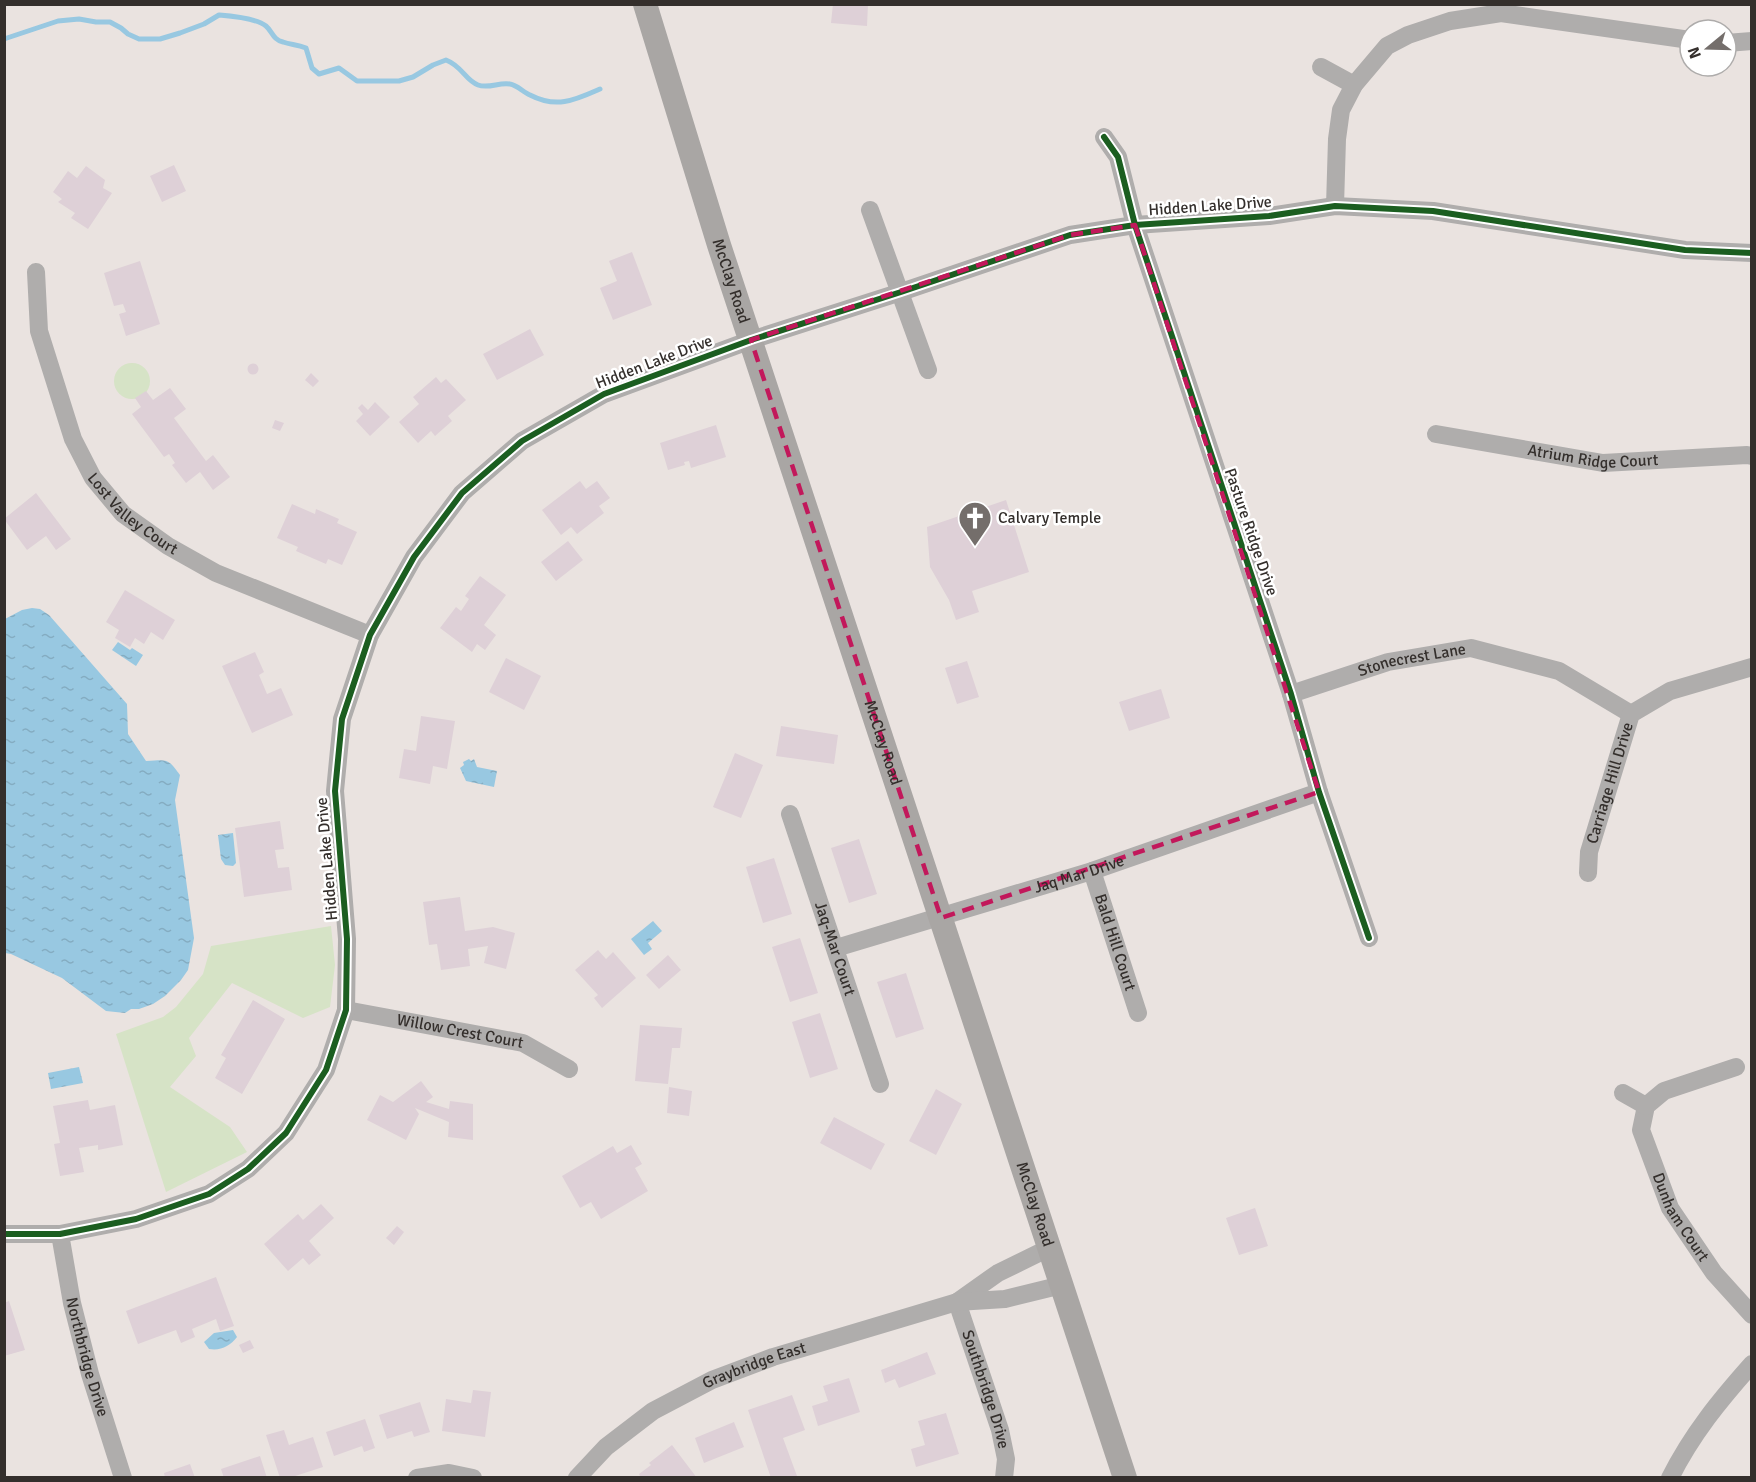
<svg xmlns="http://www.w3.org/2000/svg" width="1756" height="1482" font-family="Signika,sans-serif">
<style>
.garden{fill:#d6e3c6}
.water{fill:url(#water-ripples)}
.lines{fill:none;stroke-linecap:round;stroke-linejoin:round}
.stream{stroke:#98c8e1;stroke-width:5}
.building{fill:#ded0d7}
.minor{stroke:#afadac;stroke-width:18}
.major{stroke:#a9a6a4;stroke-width:24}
.cycleway-casing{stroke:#fff;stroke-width:10}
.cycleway{stroke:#1b5e20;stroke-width:6}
.marked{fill:none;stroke:#c2185b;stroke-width:4.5;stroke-dasharray:12 8;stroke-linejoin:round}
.labels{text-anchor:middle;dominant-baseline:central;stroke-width:5;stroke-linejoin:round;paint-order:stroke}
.street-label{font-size:16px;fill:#342f2c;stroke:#fff}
.poi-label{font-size:16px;fill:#342f2c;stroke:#fff;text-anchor:start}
</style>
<defs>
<pattern id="water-ripples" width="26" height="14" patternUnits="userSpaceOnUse" patternTransform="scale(1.5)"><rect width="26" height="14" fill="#98c8e1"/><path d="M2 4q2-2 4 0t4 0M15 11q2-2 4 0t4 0" fill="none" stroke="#84acc1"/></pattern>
</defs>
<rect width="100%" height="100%" fill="#eae3e0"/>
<path class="garden" d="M114 381a18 18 0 1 1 36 0a18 18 0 1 1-36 0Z
M331,926L335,965L330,1007L303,1018L232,983L189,1038L196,1056L170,1087L230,1127L247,1152L166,1192L116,1034L163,1017L176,1007L203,974L211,946Z"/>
<path class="water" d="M32,608L40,609L49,615L127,704L128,734L146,761C167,760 167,757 180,775L175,800L194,938L188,970L181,980L165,996L153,1004L139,1009H131L125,1013L106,1011L62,978L11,954L5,953V619L22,610Z
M118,642L130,650L132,648L143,655L136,666L112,650Z
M469,759L471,761L474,759L477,767L497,771L494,787L466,781L460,768L464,765L463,762Z
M233,833L236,863L233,866L225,865L221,859L218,835Z
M653,921L662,931L648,943L652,949L644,955L631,939Z
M79,1067L83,1083L51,1089L48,1073Z
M233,1330L237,1337C230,1346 221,1351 209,1349L204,1342L214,1333Z"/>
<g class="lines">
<path class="stream" d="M4,39L58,21L79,19L96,22H110L121,28L128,34L139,39H160L180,33L204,24L219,15C231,16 256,18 266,26C272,31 273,40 283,42C291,45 297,44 306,48L312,68L319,74L339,68L357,81H399L413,77L433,65L446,60C462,66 465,80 478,85C489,89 499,82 510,84C517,85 523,92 530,95C557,109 575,100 600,89"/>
</g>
<path class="building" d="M833,4H868L867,26L831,23Z
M174,165L186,191L162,202L150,176Z
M86,166L105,180L103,188L112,193L88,229L71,218L75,213L58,202L62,199L53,192L68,171L77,178Z
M632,252L652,305L613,320L600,288L617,281L609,261Z
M140,261L160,324L126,336L119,314L126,312L123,304L114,306L104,273Z
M530,329L544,355L497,380L483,354Z
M247.5 369a5.5 5.5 0 1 1 11 0a5.5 5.5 0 1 1-11 0Z
M311,373L319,381L313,387L305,380Z
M436,377L441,383L446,379L466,400L448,416L452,421L435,436L431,431L418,443L399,422L419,404L413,397Z
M170,388L186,409L174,418L206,461L213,455L230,477L213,490L200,472L186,483L172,465L175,463L169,454L164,457L132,414L141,407L135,398L146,391L153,400Z
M375,402L390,417L370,436L356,421L363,414L358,408L362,404L368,410Z
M275,420L284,423L280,431L272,428Z
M716,425L726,457L691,468L689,461L684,462L685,465L668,470L660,443Z
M580,481L586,489L597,481L610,498L599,506L604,513L577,534L571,527L561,535L542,510Z
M36,493L71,539L56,550L46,536L27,550L4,519Z
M1006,500L1029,572L972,591L979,612L956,620L949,600L930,567L927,527Z
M292,504L315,514L316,509L339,519L337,523L357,532L342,565L328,559L326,564L296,551L298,547L277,538Z
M568,541L583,560L556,581L541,562Z
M480,576L506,595L484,625L496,635L485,650L477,644L472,652L440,628L456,607L461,611L469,599L465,596Z
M125,590L175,620L163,640L151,632L144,644L135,638L130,647L115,638L119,630L106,622Z
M255,652L264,672L259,675L267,694L281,688L293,715L252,733L222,666Z
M506,658L541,676L524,710L489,692Z
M967,661L979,697L957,704L945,668Z
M1161,689L1170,718L1129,731L1119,702Z
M421,716L455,721L447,769L433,766L430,784L399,778L404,749L416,751Z
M781,726L838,735L834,764L776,756Z
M735,753L763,765L741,818L713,807Z
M280,821L284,849L275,850L278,868L289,867L292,890L244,897L235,828Z
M859,839L877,894L849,903L831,848Z
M774,858L792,914L763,923L746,867Z
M460,897L465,931L493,927L515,933L506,969L484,963L488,946L468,949L470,966L441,970L437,944L429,945L423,902Z
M800,938L818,993L790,1002L772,947Z
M598,950L606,959L613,952L636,978L602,1008L594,998L598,995L575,970Z
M668,955L681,970L659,989L646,975Z
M906,973L924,1029L896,1038L877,982Z
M253,1000L285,1019L242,1094L215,1078L226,1058L221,1055Z
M820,1013L838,1069L810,1078L792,1022Z
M640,1025L682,1028L680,1048H672L668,1084L635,1081Z
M421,1081L433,1097L426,1102L449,1109L450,1101L473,1104V1140L448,1137L449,1122L415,1108L419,1114L406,1140L367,1120L380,1095L393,1102Z
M669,1087L692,1091L689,1116L667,1113Z
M936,1089L962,1104L936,1155L909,1141Z
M88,1100L90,1110L115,1105L123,1145L98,1150V1145L79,1148L84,1172L60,1176L54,1144L60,1143L53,1106Z
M834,1117L885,1144L871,1170L820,1143Z
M631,1145L642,1164L635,1168L648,1191L601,1219L591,1202L580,1208L562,1176L613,1146L617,1153Z
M321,1204L334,1218L309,1241L321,1255L309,1265L303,1258L288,1271L264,1244L298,1214L303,1220Z
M1255,1208L1268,1246L1239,1255L1226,1218Z
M397,1226L404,1232L394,1245L386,1238Z
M216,1277L234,1326L220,1331L216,1319L192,1329L195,1337L181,1343L176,1330L138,1344L126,1311Z
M9,1301L25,1350L4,1356V1303Z
M250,1340L254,1348L243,1353L239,1345Z
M927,1352L936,1374L899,1388L895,1379L885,1383L881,1370Z
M849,1378L860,1412L818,1426L812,1406L828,1401L823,1386Z
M473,1390L491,1392L485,1437L442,1431L446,1399L471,1403Z
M792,1395L805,1430L783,1438L797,1476L771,1478L748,1410Z
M420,1402L430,1432L414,1437L412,1431L387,1439L379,1415Z
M946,1413L959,1454L916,1467L911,1449L925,1445L918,1421Z
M365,1419L375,1448L364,1452L362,1446L334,1456L326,1432Z
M734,1422L744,1447L704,1463L695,1438Z
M284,1430L289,1445L313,1437L323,1467L289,1478H280L266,1435Z
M672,1445L697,1478H641L639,1474L651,1465L649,1463Z
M260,1456L267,1478H224L221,1469Z
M190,1464L195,1478H165L164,1473Z"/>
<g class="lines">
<g class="minor">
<path d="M1726,43L1752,41"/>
<path d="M1321,67L1354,85"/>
<path d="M1104,137L1118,157L1135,225L1291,694L1319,792L1369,938"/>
<path d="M1335,206L1337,139L1341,110L1354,85L1387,46L1408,35L1450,21L1501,13L1690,40"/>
<path d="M870,210L928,370"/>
<path id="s1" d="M36,272L39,331L73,439L93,478L123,514L168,546L216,573L370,635"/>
<path id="s2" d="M1436,434L1603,463L1747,455L1752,456"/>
<path id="s3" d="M1291,694L1388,662L1471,648L1559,671L1631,714"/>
<path id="s4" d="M790,814L880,1084"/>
<path id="s5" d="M1092,871L1138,1013"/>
<path id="s6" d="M1588,873L1589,852L1631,714L1670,691L1752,667"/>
<path id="s7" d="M836,948L1092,871L1319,792"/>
<path id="s8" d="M346,1010L523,1043L569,1069"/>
<path id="s9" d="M1736,1067L1664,1091L1646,1106L1641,1130L1670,1208L1714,1273L1752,1315"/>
<path d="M1623,1093L1646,1106"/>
<path d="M4,1234H60L136,1219L209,1194L248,1169L286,1133L326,1070L346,1010L347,939L335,791L342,719L370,635L414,557L462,493L522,441L604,394L751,340L901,292L1070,235L1135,225L1269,216L1335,206L1433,211L1685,250L1752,253"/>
<path id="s10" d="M60,1234L72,1303L90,1374L123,1478"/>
<path id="s11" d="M957,1302L1000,1430L1006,1459L1004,1478"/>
<path d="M957,1302L998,1273L1049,1248"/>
<path d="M417,1478L449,1473L473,1478"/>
<path id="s12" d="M577,1478L606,1447L653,1411L712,1380L773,1357L957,1302L1005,1299L1062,1285"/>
<path d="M1670,1478C1692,1434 1720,1400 1752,1364"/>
</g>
<path class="major" id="s13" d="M645,4L719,245L1125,1478"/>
<defs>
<path id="cycleway" d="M1104,137L1118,157L1135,225L1291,694L1319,792L1369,938
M4,1234H60L136,1219L209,1194L248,1169L286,1133L326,1070L346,1010L347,939L335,791L342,719L370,635L414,557L462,493L522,441L604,394L751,340L901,292L1070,235L1135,225L1269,216L1335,206L1433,211L1685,250L1752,253"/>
</defs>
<use href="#cycleway" class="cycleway-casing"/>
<use href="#cycleway" class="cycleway"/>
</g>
<path class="marked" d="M1135,225L1319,792L941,918L751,340L1070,235Z"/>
<defs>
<symbol id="church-pin" viewBox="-11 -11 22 30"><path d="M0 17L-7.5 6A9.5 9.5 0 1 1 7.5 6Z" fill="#746e6b" stroke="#fff"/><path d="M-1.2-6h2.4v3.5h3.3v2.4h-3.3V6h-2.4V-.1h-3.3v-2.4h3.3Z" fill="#fff"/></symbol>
</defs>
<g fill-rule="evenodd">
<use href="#church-pin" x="956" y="499" width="38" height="52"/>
</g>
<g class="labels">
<g class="street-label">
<text transform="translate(1210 206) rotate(-4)">Hidden Lake Drive</text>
<text stroke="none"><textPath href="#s13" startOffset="290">McClay Road</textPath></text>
<text transform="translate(654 362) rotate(-21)">Hidden Lake Drive</text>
<text stroke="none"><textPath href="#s2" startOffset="159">Atrium Ridge Court</textPath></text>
<text stroke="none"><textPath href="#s1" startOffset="270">Lost Valley Court</textPath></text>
<text transform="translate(1251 532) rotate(71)">Pasture Ridge Drive</text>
<text stroke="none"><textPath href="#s3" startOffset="126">Stonecrest Lane</textPath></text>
<text stroke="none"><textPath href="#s13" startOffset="776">McClay Road</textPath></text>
<text stroke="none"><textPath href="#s6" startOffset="93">Carriage Hill Drive</textPath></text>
<text transform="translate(327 859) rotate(-95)">Hidden Lake Drive</text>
<text stroke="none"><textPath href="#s7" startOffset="254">Jaq Mar Drive</textPath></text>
<text stroke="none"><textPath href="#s5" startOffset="75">Bald Hill Court</textPath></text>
<text stroke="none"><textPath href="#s4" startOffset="142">Jaq-Mar Court</textPath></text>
<text stroke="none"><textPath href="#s8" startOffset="116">Willow Crest Court</textPath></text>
<text stroke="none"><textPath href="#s13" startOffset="1262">McClay Road</textPath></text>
<text stroke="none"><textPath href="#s9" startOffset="220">Dunham Court</textPath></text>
<text stroke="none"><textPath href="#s10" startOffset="126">Northbridge Drive</textPath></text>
<text stroke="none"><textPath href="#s12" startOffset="213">Graybridge East</textPath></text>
<text stroke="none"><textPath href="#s11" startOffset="92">Southbridge Drive</textPath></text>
</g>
<g class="poi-label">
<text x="998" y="518">Calvary Temple</text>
</g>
</g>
<rect width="1756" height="1482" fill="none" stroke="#342f2c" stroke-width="12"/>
<g transform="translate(1708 48) rotate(251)"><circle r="28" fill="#ffffff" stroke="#aeacab" stroke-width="1.5"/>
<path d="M0-4.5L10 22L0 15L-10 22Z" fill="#746e6b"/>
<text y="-9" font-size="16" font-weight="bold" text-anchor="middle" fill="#342f2c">N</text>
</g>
</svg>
